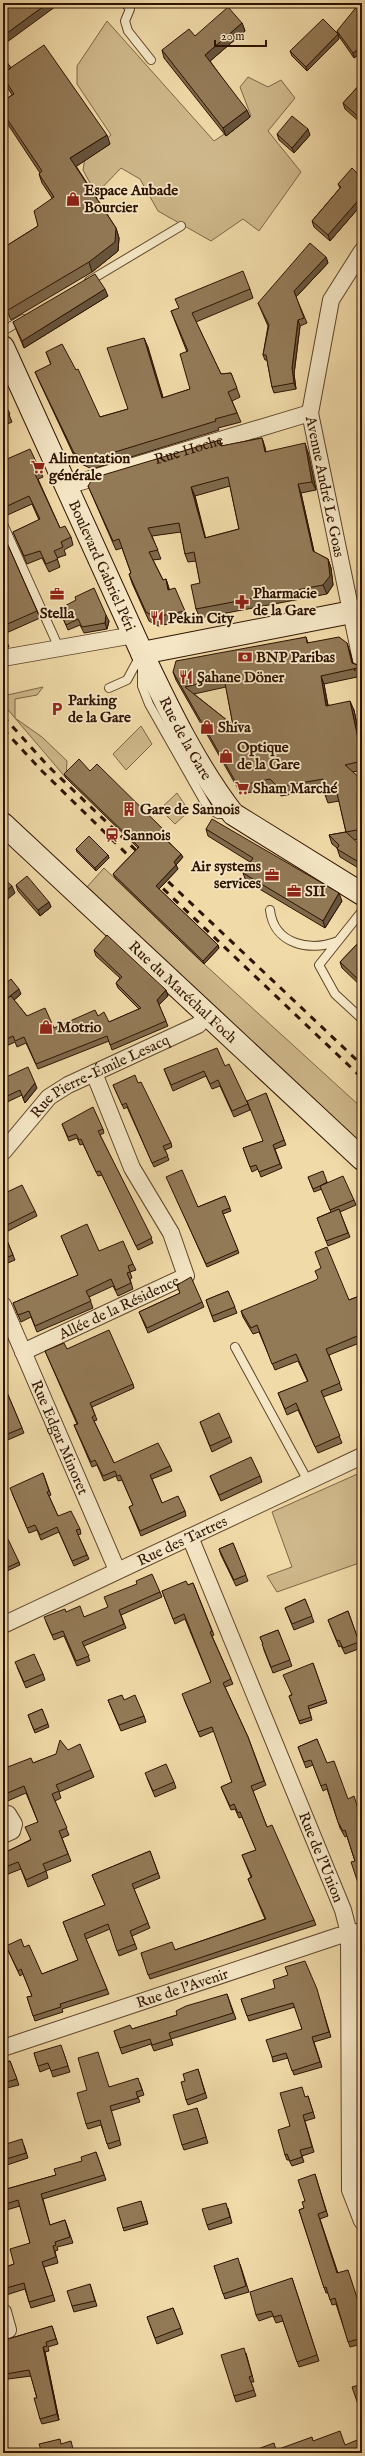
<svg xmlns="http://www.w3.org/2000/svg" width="365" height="2456" font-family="'IM FELL English',serif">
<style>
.green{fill:#cfb88b;stroke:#7e6646}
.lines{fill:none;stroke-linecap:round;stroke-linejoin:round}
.lane-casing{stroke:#5e452a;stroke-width:10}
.street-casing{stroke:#5e452a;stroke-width:18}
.secondary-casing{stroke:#2e1300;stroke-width:24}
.lane{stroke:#f5e7c6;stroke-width:8}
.street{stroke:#f5e7c6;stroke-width:16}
.secondary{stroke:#f5e7c6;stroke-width:22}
.rail{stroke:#2e1300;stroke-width:3;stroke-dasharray:7 7;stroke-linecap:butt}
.wall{fill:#7e694b;stroke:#2e1300;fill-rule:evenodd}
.shaded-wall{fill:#67553d;stroke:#2e1300}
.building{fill:#937a57;stroke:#2e1300;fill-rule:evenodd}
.labels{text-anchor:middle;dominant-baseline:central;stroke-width:3.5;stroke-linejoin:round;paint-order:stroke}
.poi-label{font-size:15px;font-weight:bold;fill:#2e1300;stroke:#f5e7c6;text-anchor:start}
.street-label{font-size:15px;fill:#2e1300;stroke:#f5e7c6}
</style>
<rect width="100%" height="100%" fill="#f0daa8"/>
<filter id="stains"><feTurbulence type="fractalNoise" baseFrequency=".005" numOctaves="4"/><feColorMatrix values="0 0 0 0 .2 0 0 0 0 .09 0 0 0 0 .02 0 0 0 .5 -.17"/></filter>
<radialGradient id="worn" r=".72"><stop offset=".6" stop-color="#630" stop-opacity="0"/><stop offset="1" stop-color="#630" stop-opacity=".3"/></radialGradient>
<path class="green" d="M107,21L214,141L251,116L240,87L248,77L268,87L281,80L295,98L268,131L301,172L259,231L243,219L211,241L158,211L140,179L121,168L96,194L83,170L85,157L111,135L77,84V66Z
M43,687L37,695L15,699V718L42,737L67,761L66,778L3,704V696Z
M141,726L152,744L126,770L113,754Z
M177,793L189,811L175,824L160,809Z
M104,868L204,964L362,1108V1135L358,1140L87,887Z
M362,1472V1562L277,1592L267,1576L292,1567L272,1512Z"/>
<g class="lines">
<defs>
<path id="lane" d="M125,3L130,9L125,21L128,31L151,60
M89,281L181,226
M3,331L23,319
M3,524L59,648
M142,668V686L149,704L208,808L218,814H230
M109,688L127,680L140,656
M270,910C274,945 311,952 338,941
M362,911L319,965L335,994L362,1019
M235,1347L308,1481"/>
<g id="street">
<path id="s1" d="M362,251L331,300L310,413L362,665"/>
<path id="s2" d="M67,486L310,413"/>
<path d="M3,658L134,635"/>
<path id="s3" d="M3,1152L49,1097L68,1085L198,1025L208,1014"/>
<path id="s4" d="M3,1305L117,1570"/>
<path id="s5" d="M23,1352L186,1276L171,1233L132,1168L94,1073"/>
<path id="s6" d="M190,1537L343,1910L349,1933L350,2190L362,2221"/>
<path id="s7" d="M3,1625L362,1456"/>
<path d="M3,1816L8,1814L14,1824L12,1831L3,1835"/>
<path id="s8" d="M3,2048L338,1936L362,1931"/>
<path d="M3,2312L8,2330"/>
</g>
<g id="secondary">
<path id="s9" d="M3,347L142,653C168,708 196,766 233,814L362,894"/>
<path d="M142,653L362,610"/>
<path id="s10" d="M3,824L362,1159"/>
</g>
</defs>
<use href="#lane" class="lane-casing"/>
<use href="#street" class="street-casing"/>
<use href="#secondary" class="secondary-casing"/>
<use href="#lane" class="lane"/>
<use href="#street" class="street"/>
<use href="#secondary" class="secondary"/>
<path class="rail" d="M3,716L48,766L144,858
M3,729L42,771L137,864
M158,872L362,1065
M153,879L362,1078"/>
</g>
<path class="wall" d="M362,9V52L354,58L338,35L337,31Z
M242,23L245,31L210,61L250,117L226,136L164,58L162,50L195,36Z
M339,39L307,71L292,56L290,51Z
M3,57L11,68L110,144L76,166L116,228L119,238L118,251L92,272L11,320L3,301V248L38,226L52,198L42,183L39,174L40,173L3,117V101L12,95L4,82H3Z
M362,82V124L345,109L343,103Z
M277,134L310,135L294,153L279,140Z
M362,178V204L330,241L314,227L312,221L340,188L338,184Z
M326,257L328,263L296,297L307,323L300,326L294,374L296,389L274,393L272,387L267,360H265L263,355L268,326L258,303Z
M250,289L253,298L196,322L221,374L231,373L240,397L232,401L241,422L218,428L219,430L92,469L77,462L39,381L35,372L51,365L46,352L100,417L128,409L144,338L163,398L190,389L187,352L171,311Z
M108,296L24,348L13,322Z
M3,400L12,422L3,426Z
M262,438L266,452H308L316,490L301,493L314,552L328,559L331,568L333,585L327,594L200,618L196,609L200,583L196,561L188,562L185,554L181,532L152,536L161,559L153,560L163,580L166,579L169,589L185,611L189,620L158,626L149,621L132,583L129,574L131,573L122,548L116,550L92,495L88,486L220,440L222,446ZM230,486L239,529L205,538L195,496Z
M3,452L7,459L40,470L43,477L38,479L60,528L71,537L73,545L64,550L66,555L57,558L60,567L49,572L42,558L27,564L13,532L39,520L32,504L3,517Z
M3,534L40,618L4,634L9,647L3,648Z
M59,609L109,621L107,629L84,633L80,625L68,630Z
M306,637L308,643L350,652L353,663L360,666L362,665V676L324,684L328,705L354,710L362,750V770L353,772L362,781V838L354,840L360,869L340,857L337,848L332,844L329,835L346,832L339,801L328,803L325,795L324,788L281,796L273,788L241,794L176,680L173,672ZM226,687L233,725L194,694Z
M90,771L168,835L165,838L183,857L176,865L178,869L159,889L218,945L219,948L204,964L115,878L113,874L138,848L66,778L64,774Z
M206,829L342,901L325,928L246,881L243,873L250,862L208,836Z
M76,849L108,855L109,858L96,871L77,852Z
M16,885L49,902L51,907L40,916L18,891Z
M362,939V987L342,968L340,962Z
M94,950L166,990L168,996L159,1005L168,1026L112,1050L109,1041L38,1069L26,1043L17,1047L15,1042L4,1047L3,1045V979L6,983L21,994L14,1000L27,1016L54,1028L98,1016L109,1022L139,1009L118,988L116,983L120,978L96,956Z
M225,1066L248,1104L250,1110L234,1117L220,1086L212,1089L206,1076L173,1091L164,1069Z
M3,1076L4,1078L37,1088L25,1103L22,1095L3,1104Z
M138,1083L171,1143L172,1147L165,1150L169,1160L154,1167L127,1107L124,1109L113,1085Z
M266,1093L286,1145L275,1149L282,1168L261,1177L258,1169L252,1172L243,1148L263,1141Z
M62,1124L103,1129L104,1133L100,1135L153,1243L138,1250L102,1175L98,1176L83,1144L80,1145L77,1138L69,1141Z
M362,1132V1142L359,1139L358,1136Z
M308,1177L327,1182L354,1200L356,1205L340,1212L350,1237L328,1246L317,1218L331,1212L322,1189L314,1192Z
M168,1180L198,1207L225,1196L231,1211L223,1214L239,1253L207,1267Z
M3,1194L35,1211L37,1216L4,1233L15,1260L3,1265Z
M61,1236L99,1251L133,1264L136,1270L130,1272L132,1278L130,1279L133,1289L118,1296L113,1286L89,1297L93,1308L37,1332L31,1317L21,1322L13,1303L78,1275Z
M177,1285L202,1302L204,1307L148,1333L139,1312L180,1293Z
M228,1291L237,1313L214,1322L206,1300Z
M362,1295V1342L329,1355L342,1390L323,1397L342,1443L318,1453L298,1410L287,1415L278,1393L308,1382L298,1361L275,1370L259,1332L253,1334L243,1317L241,1311L349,1300Z
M67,1349L133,1384L134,1388L92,1407L97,1420L94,1421L114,1463L170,1466L172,1471L152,1479L162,1503L185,1511L186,1516L141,1536L129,1507L133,1505L122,1480L118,1481L116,1476L104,1481L97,1465L92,1467L74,1425L77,1424L45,1351Z
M3,1383L24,1433L3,1442Z
M200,1422L230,1437L232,1442L212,1452Z
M43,1473L51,1495L49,1496L58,1516L80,1529L81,1534L78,1535L89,1559L74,1566L59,1532L41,1540L37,1530L29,1533L12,1493Z
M210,1476H260L262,1482L221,1501Z
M233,1543L248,1581L236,1586L221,1555L219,1549Z
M19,1562L20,1565L5,1572L3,1568Z
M193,1583L214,1635L212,1636L233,1684L225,1687L248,1737L266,1785L253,1791L267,1827L314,1920L316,1925L150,1979L141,1953L175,1950L265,1919L248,1879L251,1877L242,1855L256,1850L242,1817L239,1818L235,1809L231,1810L221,1787L232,1782L214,1731L200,1737L184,1699L211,1682L185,1619L175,1624L162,1591L188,1585Z
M160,1592L162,1597L121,1615L126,1628L84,1646L90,1661L77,1666L64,1636L54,1640L46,1622L66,1612L84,1617Z
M305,1599L314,1622L294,1630L285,1608Z
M348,1611L361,1648L345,1654L341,1646L339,1647L328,1620Z
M278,1630L292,1666L273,1673L264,1650L263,1644L260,1637Z
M313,1663L327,1703L309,1709L312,1720L300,1724L289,1696L291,1695Z
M17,1667L43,1674L45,1680L26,1688Z
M108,1700H124L144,1716L146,1722L121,1731Z
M42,1709L49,1727L35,1733L28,1715Z
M317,1739L355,1861L347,1836L345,1837L340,1828L327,1789L323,1791L313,1765L306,1768L298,1747Z
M68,1750L91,1770L94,1777L59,1792L61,1798L55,1801L69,1835L62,1838L71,1861L46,1871L48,1878L28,1887L21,1869L3,1876V1845L6,1852L30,1840L38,1822L26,1793L3,1803V1764L5,1768L33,1763Z
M147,1778L174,1782L176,1788L155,1797Z
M150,1851L160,1878L134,1889L150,1928L132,1936L137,1949L119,1956L110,1929L86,1939L109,1994L62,2009L63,2012L35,2021L27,1997L32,1996L23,1974L20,1976L6,1946L24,1947L42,1974L78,1960L63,1922L105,1905L92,1875Z
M227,1994L236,2019L171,2039L173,2045L154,2051L151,2044L122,2054L114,2031L132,2029L177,2015Z
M318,1994L331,2037L314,2042L322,2067L294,2075L288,2058L273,2062L272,2057L302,2029L295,2007L249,2021L241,1999Z
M63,2051L70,2072L53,2077L50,2068L40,2072L34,2053Z
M10,2061L19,2085L3,2089V2063Z
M198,2069L207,2098L188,2105L186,2100L185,2081Z
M140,2083L144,2095L138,2097L140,2102L111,2111L121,2145L109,2149L101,2125L88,2129L86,2124L109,2087Z
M308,2096L315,2118L305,2121L314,2152L302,2156L304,2162L292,2166L289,2160H287L285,2155L290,2126L305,2097Z
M197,2108L208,2143L184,2150L182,2145Z
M3,2145H24L28,2158L4,2166L3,2163Z
M96,2152L106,2180L43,2199L50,2225L65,2220L73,2243L57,2247L58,2250L55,2251L58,2263L44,2267L55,2301L31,2308L25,2289L3,2296V2268L14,2264L30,2243L20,2206L3,2211V2190L56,2175L82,2161Z
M315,2174L328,2216L320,2219L338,2273L362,2312V2344L350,2347L336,2304L332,2305L328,2293H326L299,2210L304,2208L305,2201Z
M141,2201L148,2224L124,2231L123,2228Z
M228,2208L232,2223L209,2230L207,2225Z
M240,2264L249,2292L225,2299L214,2266Z
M292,2278L319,2361L299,2367L283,2321L276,2323L273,2316L259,2321L256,2315Z
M90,2284L97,2306L74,2312L72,2306Z
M173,2308L183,2334L157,2344L147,2317Z
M52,2326L58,2344L48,2347L49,2351L45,2352L59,2420L42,2424L40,2419L37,2398L31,2376L8,2379L6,2374L4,2361H3V2333L8,2339Z
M246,2353L254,2382H251L256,2396L236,2402L234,2396Z"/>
<path class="shaded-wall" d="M48,3H59V4L3,45V36Z
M242,23L245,31L208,63L205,55Z
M338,34L339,39L307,71L306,67Z
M362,46V52L354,58L353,53Z
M247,110L250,117L226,136L223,128Z
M308,129L310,135L294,153L292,148Z
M107,135L110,144L74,168L70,158Z
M362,196V204L330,241L328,235Z
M116,228L119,238L118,251L92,272L89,262Z
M326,257L328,263L296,297L294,291Z
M105,289L108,296L24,348L22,341Z
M298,320L300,326L294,374L296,389L294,383L292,368Z
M144,338L148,347L166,407L162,398Z
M262,438L265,447L268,461L265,452Z
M305,443L308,452L316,490L312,482Z
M298,484L301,493L316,560L313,551Z
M191,487L195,496L208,547L205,538Z
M328,559L331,568L333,585L327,594L323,585Z
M166,579L169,588L171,598L168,590Z
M106,615L109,621L107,629L105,623Z
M347,643L350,652L355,671L352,663Z
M321,676L324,684L329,714L326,706Z
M350,701L354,710L362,750V757Z
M362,785V803L359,789Z
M166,832L168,835L164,839L162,836Z
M362,851V865L360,869L357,861Z
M181,854L183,857L175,866L174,862Z
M108,855L109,858L96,871L95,868Z
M176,865L178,869L158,890L156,886Z
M12,886L15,893L3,903V893Z
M339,893L342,901L325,928L323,921Z
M49,902L51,907L40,916L38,910Z
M218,945L219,948L204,964L203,961Z
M19,989L21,994L7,1006L5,1000Z
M166,990L168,996L159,1005L157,1000Z
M35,1083L37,1088L25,1103L23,1098Z
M43,2347L45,2352L59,2420L57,2414Z"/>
<path class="building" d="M5,3H48L3,36V4Z
M358,5L362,9V46L353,53L337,31Z
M228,7L242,23L205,55L247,110L223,128L162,50L189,29L195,36Z
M323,19L338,34L306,67L290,51Z
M44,45L107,135L70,158L116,228L115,242L89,262L8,310L3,299V248L38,226L34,211L54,197L39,174L42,171L3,113V101L14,94L3,77V73Z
M3,57L11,68L3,73Z
M362,82V120L343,103Z
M292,116L308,129L292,148L277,134Z
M352,168L362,178V196L328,235L312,221L341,187L338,184Z
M310,243L326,257L294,291L304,318L298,320L292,368L294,383L272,387L266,355H263L269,325L258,303Z
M243,271L250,289L192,313L221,374L231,373L237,388L228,392L237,413L215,419L216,421L89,460L74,453L35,372L51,364L46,352L62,344L76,370L78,369L100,417L128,409L107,348L144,338L162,398L190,389L180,354L188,351L171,311L179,308L175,299Z
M95,274L105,289L22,341L13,322Z
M3,400L10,414L3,417Z
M262,438L265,452L305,443L312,482L298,484L313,551L328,559L330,576L323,585L196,609L191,585L200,583L194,552L185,554L179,523L148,528L158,550L149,552L163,580L166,579L168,590L175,588L185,611L155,617L146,612L129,574L131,573L119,539L113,541L88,486L93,478L220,440L221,446ZM228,477L239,529L205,538L191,487Z
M30,449L40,470L34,472L48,502L60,528L65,526L71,537L61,542L63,547L54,551L58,559L46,564L40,551L24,556L13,532L40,519L29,496L3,508V452L7,459Z
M3,534L37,611L3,626Z
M94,588L106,615L105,623L82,627L78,619L66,625L59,609L76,600L75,597Z
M3,632L7,639L3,640Z
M306,637L307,643L339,637L347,643L352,663L360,666L362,665V667L321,676L326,706L350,701L362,757V761L345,765L361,779L362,782V785L359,789L362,803V829L346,832L362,847V851L357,861L337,849L339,845L329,835L346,832L337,793L325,795L323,779L278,787L270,779L238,786L173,672L176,661ZM224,678L233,725L185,687Z
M79,759L90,771L97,764L166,832L162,836L181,854L174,862L176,865L156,886L218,945L203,961L113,874L139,847L64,774Z
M212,819L339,893L323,921L243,873L253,858L206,829Z
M89,836L108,855L95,868L76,849Z
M27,876L49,902L38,910L16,885Z
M3,878L12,886L3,893Z
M107,935L166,990L157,1000L166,1021L110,1045L107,1036L36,1064L24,1037L15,1041L13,1036L3,1041V979L6,983L11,979L19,989L5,1000L11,996L27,1016L45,1008L54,1028L95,1010L98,1016L104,1012L109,1022L141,1008L116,983L122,977L94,950Z
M362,939V983L340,962Z
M217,1048L225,1066L229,1064L248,1104L232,1111L218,1080L210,1084L204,1071L171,1085L164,1069Z
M28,1067L35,1083L23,1098L20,1090L3,1098V1076L4,1078Z
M135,1075L138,1083L141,1082L171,1143L163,1146L168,1156L152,1163L126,1103L122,1105L113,1085Z
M266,1093L284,1140L273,1145L280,1164L259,1172L256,1165L250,1167L243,1148L263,1141L247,1101Z
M93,1107L103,1129L98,1131L152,1238L136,1246L100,1171L96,1172L81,1139L79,1140L76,1134L68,1137L62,1124Z
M362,1132V1140L358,1136Z
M182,1170L198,1207L225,1196L230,1208L222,1211L238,1250L206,1264L166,1177Z
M323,1171L327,1182L320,1186L313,1189L308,1177Z
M343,1176L354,1200L330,1210L320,1186Z
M22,1185L35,1211L3,1227V1194Z
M339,1209L348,1233L326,1241L317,1218Z
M87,1224L99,1251L123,1241L133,1264L128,1266L130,1272L127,1273L131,1283L116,1290L111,1279L86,1291L91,1301L35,1326L29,1311L18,1315L13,1303L78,1275L61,1236Z
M3,1231L13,1255L3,1259Z
M327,1247L349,1300L362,1295V1334L326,1349L340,1383L321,1391L340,1436L315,1447L296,1403L285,1409L278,1393L308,1381L296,1354L272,1364L257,1325L251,1328L241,1311L316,1280L318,1278L315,1271L321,1268L315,1252Z
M191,1277L202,1302L147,1328L139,1312L180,1293L177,1285Z
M228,1291L235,1307L212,1316L206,1300Z
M109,1330L133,1384L90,1403L95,1415L92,1417L114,1463L158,1443L170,1466L150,1475L162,1503L178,1496L185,1511L140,1531L129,1507L133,1505L120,1475L117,1476L115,1471L103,1476L95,1460L91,1462L74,1425L78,1424L45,1351L64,1343L67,1349Z
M3,1383L22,1428L3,1436Z
M219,1413L230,1437L210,1446L200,1422Z
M251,1457L260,1476L219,1495L210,1476Z
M43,1473L49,1491L47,1492L58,1516L71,1511L80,1529L76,1530L87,1555L72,1561L57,1527L40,1535L35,1525L27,1528L10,1488Z
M8,1539L19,1562L4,1569L3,1567V1541Z
M233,1543L246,1575L234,1580L219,1549Z
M152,1574L160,1592L119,1610L124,1624L82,1642L89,1656L76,1661L63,1631L52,1635L44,1617L65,1609L66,1612L80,1606L84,1617L108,1607L104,1597L137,1584L136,1581Z
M186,1581L188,1585L193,1583L212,1631L210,1632L231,1679L223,1683L248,1737L264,1781L251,1786L267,1827L272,1825L314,1920L148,1975L141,1953L172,1942L175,1950L266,1919L248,1879L252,1877L242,1855L256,1850L240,1812L238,1813L234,1804L230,1806L221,1787L232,1782L212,1727L198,1732L182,1694L211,1682L184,1614L173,1619L162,1591Z
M305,1599L312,1616L292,1624L285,1608Z
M348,1611L359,1642L343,1648L339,1640L337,1641L328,1620Z
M278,1630L290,1660L271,1667L262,1644H263L260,1637Z
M34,1654L43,1674L24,1682L15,1662Z
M313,1663L326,1700L308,1706L311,1717L299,1721L289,1696L292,1695L283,1675Z
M122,1695L124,1700L135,1695L144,1716L119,1725L108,1700Z
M42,1709L48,1724L34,1730L28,1715Z
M317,1739L327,1763L334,1761L348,1799L354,1796L362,1821V1895L351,1862L355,1861L345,1830L343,1831L338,1822L326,1784L321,1786L311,1760L304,1762L298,1747Z
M60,1740L68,1750L80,1744L91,1770L56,1785L59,1791L52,1794L67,1828L59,1831L68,1854L43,1864L46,1871L26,1880L18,1862L3,1868V1845L6,1852L31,1840L25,1827L38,1822L24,1786L3,1795V1764L5,1768L31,1758L33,1763L56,1754Z
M166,1764L174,1782L153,1791L145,1773Z
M150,1851L158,1873L132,1884L148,1923L130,1931L135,1944L117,1951L108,1924L84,1934L107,1989L60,2004L61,2007L33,2016L27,1997L32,1996L21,1969L18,1971L6,1946L21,1939L24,1947L29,1945L42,1974L78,1960L63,1922L105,1905L92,1875Z
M305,1961L317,1989L329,2032L312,2037L320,2062L292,2071L286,2053L272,2057L266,2040L302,2029L293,2003L247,2016L241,1999L275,1988L273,1980L288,1975L285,1967Z
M227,1994L233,2013L169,2033L171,2039L152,2045L150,2039L120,2048L114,2031L130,2025L132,2029L177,2015L176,2011L186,2006Z
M61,2045L68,2066L51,2071L48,2063L38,2066L34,2053Z
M98,2052L109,2087L138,2078L142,2090L136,2092L138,2098L110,2106L120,2140L107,2144L100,2120L86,2124L77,2093L87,2090L78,2058Z
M10,2061L17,2079L3,2083V2063Z
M198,2069L205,2093L186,2100L181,2082L185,2081L183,2074Z
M302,2087L305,2097L308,2096L313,2112L303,2115L312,2147L300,2150L302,2157L290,2161L287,2154L285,2155L278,2130L290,2126L280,2093Z
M197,2108L206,2137L182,2145L173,2115Z
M22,2139L26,2153L3,2160V2145Z
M96,2152L104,2175L41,2194L50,2225L65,2220L70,2237L55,2242L56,2245L53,2246L56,2257L42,2262L53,2295L29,2302L24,2283L3,2289V2268L14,2264L10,2249L30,2243L18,2200L3,2205V2190L56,2175L54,2169L82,2161L81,2157Z
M315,2174L326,2211L318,2214L337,2273L348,2270L362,2313V2338L348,2342L335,2298L330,2300L326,2287L324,2288L299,2210L304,2208L302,2202L305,2201L298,2180Z
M141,2201L147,2221L123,2228L117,2208Z
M226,2203L230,2217L207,2225L202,2209Z
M238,2258L246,2286L223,2294L214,2266Z
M292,2278L317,2355L297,2362L281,2315L274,2317L271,2311L256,2315L250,2292Z
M90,2284L95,2301L72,2306L67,2291Z
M173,2308L181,2328L155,2338L147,2317Z
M52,2326L56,2339L46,2342L47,2346L43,2347L57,2414L40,2419L34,2398H37L29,2370L6,2374L3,2356V2333L7,2334L8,2339Z
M244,2348L252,2376L249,2377L254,2390L234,2396L221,2355Z
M362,2384V2416L352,2387Z
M340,2431L345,2445L362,2438V2453H247L274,2443L276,2450L312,2437L313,2441Z
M60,2439L61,2444L71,2441L74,2453H42L39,2444Z"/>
<defs>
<symbol id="shop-bare" viewBox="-9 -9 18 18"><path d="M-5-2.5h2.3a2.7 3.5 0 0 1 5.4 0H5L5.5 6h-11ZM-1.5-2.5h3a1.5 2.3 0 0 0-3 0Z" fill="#8f2418" stroke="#f5e7c6" stroke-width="2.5" paint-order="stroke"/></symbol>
<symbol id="supermarket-bare" viewBox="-9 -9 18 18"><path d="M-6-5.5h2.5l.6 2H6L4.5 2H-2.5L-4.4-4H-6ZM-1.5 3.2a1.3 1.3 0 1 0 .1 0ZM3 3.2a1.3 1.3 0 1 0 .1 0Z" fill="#8f2418" stroke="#f5e7c6" stroke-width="2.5" paint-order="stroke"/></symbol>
<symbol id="office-bare" viewBox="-9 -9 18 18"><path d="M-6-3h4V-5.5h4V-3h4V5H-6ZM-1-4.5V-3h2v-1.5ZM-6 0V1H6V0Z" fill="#8f2418" stroke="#f5e7c6" stroke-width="2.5" paint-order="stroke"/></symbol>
<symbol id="pharmacy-bare" viewBox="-9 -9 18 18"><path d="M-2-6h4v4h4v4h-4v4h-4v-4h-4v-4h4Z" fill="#8f2418" stroke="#f5e7c6" stroke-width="2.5" paint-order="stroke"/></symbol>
<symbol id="restaurant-bare" viewBox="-9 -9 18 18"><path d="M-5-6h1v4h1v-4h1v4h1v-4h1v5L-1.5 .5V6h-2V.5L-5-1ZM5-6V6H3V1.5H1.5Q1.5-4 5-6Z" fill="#8f2418" stroke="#f5e7c6" stroke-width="2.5" paint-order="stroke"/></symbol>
<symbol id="bank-bare" viewBox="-9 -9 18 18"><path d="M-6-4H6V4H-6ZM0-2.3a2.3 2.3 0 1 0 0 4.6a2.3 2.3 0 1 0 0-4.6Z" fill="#8f2418" stroke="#f5e7c6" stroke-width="2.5" paint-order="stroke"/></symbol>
<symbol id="parking-bare" viewBox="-9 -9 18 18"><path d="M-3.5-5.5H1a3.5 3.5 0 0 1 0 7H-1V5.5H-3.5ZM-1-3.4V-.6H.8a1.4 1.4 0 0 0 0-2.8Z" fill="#8f2418" stroke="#f5e7c6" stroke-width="2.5" paint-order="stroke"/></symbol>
<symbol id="building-bare" viewBox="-9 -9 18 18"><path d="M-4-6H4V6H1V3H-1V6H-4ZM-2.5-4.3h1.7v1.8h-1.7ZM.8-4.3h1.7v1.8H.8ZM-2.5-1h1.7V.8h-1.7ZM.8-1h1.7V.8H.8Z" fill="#8f2418" stroke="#f5e7c6" stroke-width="2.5" paint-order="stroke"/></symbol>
<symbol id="station-bare" viewBox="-9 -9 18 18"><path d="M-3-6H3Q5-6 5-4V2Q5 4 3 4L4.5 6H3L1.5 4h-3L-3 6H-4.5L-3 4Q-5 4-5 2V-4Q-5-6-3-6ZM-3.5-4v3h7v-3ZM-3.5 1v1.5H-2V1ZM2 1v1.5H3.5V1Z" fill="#8f2418" stroke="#f5e7c6" stroke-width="2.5" paint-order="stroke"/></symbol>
</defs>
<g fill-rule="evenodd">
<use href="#shop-bare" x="63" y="189" width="20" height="20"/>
<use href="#supermarket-bare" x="28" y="457" width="20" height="20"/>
<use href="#office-bare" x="47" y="584" width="20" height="20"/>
<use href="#pharmacy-bare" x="232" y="592" width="20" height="20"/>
<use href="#restaurant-bare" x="147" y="608" width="20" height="20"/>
<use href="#bank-bare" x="235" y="647" width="20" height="20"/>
<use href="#restaurant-bare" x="176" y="667" width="20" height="20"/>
<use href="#parking-bare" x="47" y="699" width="20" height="20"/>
<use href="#shop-bare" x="197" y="717" width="20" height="20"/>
<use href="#shop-bare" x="216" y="746" width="20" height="20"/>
<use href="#supermarket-bare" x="232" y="778" width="20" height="20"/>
<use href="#building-bare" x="119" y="799" width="20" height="20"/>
<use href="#station-bare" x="102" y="825" width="20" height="20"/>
<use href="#office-bare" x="262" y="865" width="20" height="20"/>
<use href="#office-bare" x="284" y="881" width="20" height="20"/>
<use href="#shop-bare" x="36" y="1017" width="20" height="20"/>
</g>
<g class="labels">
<g class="poi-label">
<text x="84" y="190">Espace Aubade<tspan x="84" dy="17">Bourcier</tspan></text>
<text x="49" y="458">Alimentation<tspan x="49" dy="17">générale</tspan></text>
<text x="253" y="593">Pharmacie<tspan x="253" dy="17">de la Gare</tspan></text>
<text x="57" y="613" text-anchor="middle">Stella</text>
<text x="168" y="618">Pekin City</text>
<text x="256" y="657">BNP Paribas</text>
<text x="197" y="677">Şahane Döner</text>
<text x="68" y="700">Parking<tspan x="68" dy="17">de la Gare</tspan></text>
<text x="218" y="727">Shiva</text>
<text x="237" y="747">Optique<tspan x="237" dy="17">de la Gare</tspan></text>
<text x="253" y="788">Sham Marché</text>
<text x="140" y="809">Gare de Sannois</text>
<text x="123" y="835">Sannois</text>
<text x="261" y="866" text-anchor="end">Air systems<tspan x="261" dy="17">services</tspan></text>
<text x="305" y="891">SII</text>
<text x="57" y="1027">Motrio</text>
</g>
<g class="street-label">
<text stroke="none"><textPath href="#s2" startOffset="127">Rue Hoche</textPath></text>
<text stroke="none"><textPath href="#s1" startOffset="248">Avenue André Le Goas</textPath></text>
<text stroke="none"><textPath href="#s9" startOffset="240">Boulevard Gabriel Péri</textPath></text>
<text stroke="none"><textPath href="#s9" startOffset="432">Rue de la Gare</textPath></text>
<text stroke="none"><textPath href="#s10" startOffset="246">Rue du Maréchal Foch</textPath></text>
<text stroke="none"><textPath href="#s3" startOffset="126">Rue Pierre-Émile Lesacq</textPath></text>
<text stroke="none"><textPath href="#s5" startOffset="106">Allée de la Résidence</textPath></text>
<text stroke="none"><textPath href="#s4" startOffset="144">Rue Edgar Minoret</textPath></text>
<text stroke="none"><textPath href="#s7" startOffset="198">Rue des Tartres</textPath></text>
<text stroke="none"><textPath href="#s6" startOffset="346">Rue de l'Union</textPath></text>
<text stroke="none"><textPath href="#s8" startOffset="189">Rue de l'Avenir</textPath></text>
</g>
</g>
<rect width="365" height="2456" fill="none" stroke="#f0daa8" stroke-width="16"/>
<rect x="4" y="4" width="357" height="2448" fill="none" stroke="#2e1300" stroke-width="2"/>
<rect x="8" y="8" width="349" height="2440" fill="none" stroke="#2e1300"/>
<path d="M215 40v6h51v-6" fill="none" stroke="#2e1300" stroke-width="2"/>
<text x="221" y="40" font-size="12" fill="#2e1300" stroke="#f5e7c6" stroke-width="3" paint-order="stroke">20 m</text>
<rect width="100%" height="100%" filter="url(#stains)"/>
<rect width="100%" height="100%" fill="url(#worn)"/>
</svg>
